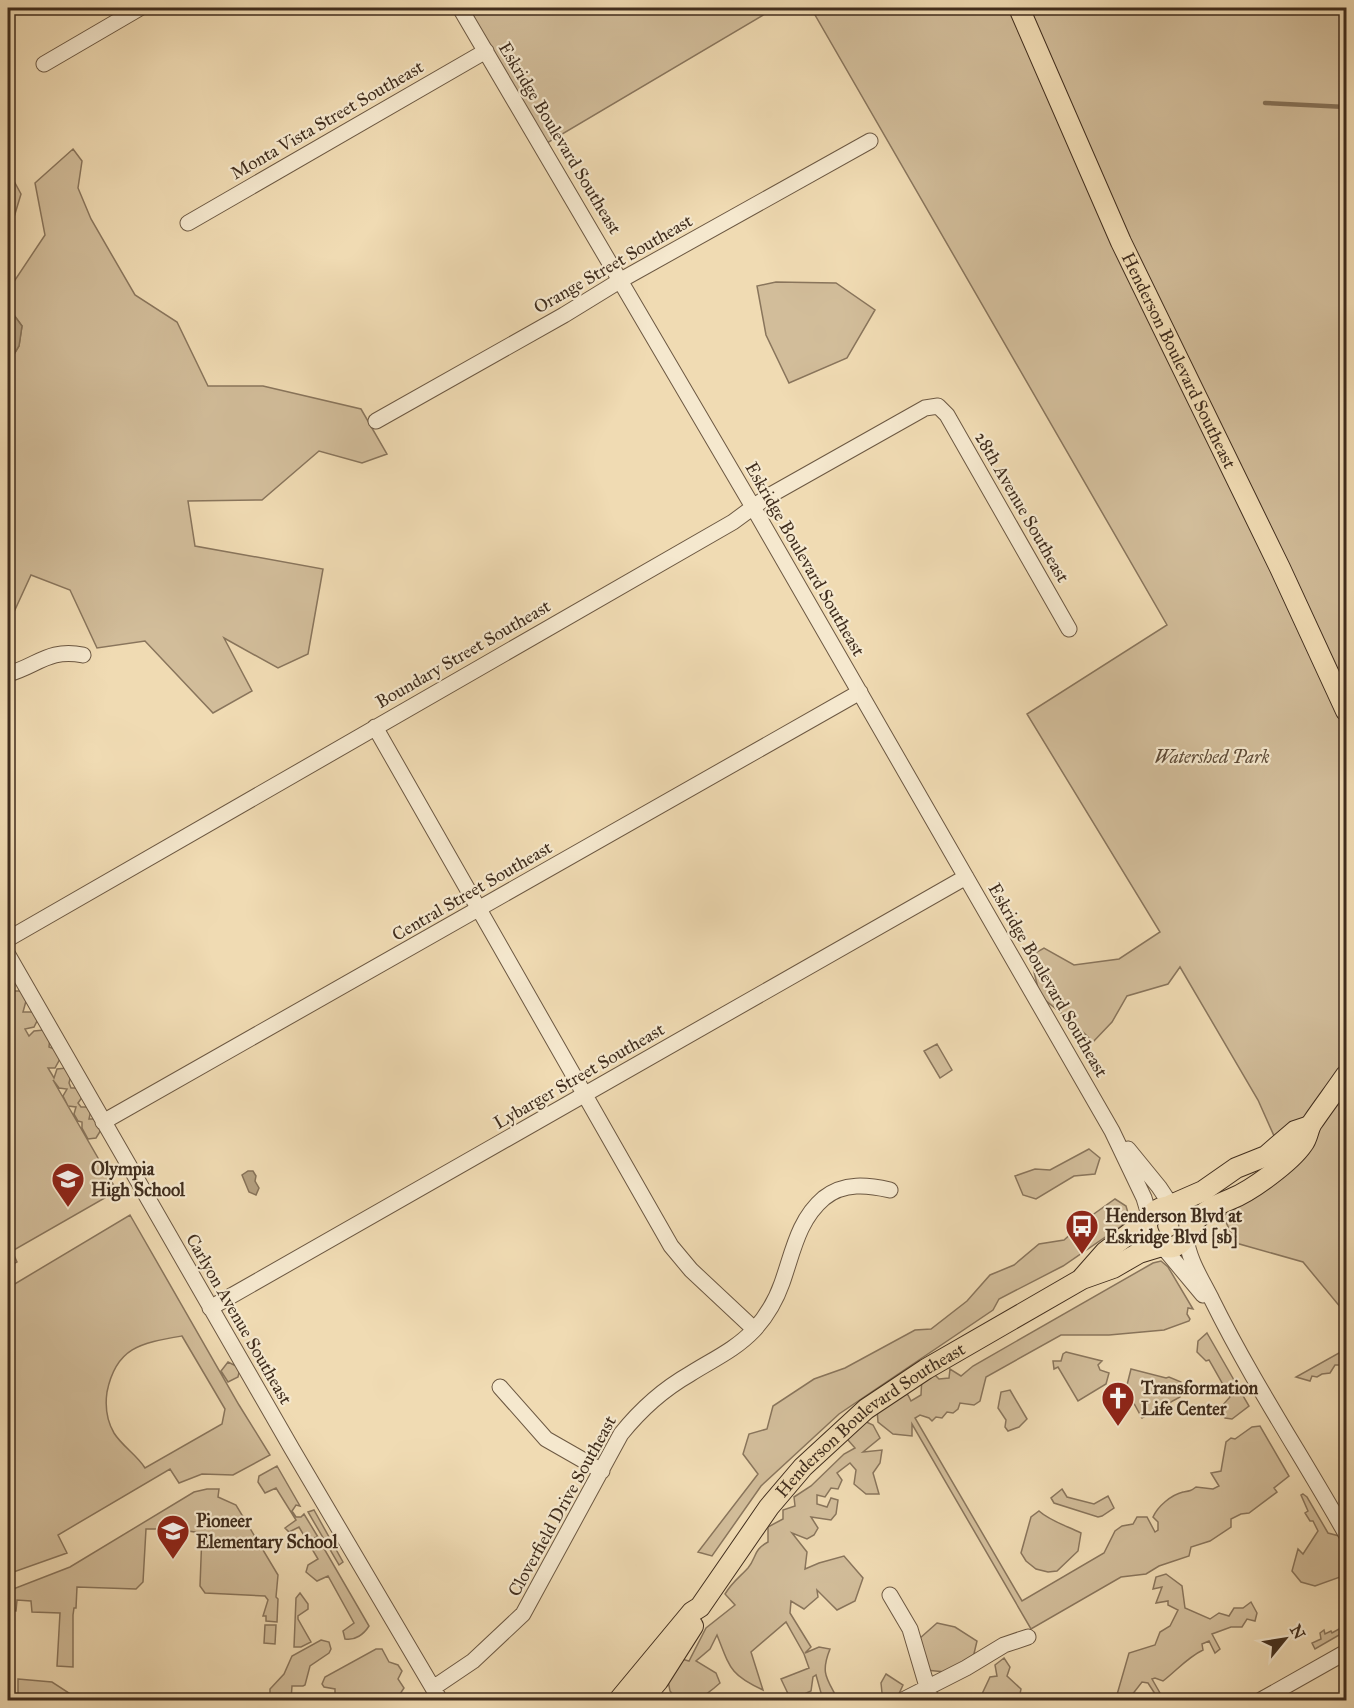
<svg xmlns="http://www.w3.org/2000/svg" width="1354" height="1708" font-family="'IM FELL Great Primer',serif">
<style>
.green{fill:#d2bd9a;stroke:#89755c;stroke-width:1.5;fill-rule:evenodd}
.water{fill:#b4a080;stroke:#867258;stroke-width:1.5}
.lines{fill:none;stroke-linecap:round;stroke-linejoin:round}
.stream{stroke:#867258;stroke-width:4.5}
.minor-casing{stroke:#6c5842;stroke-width:17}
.major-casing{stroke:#402d1d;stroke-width:22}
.minor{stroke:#f5e8ce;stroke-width:15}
.major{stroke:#f0dbb3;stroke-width:20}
.labels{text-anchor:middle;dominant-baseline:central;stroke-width:4.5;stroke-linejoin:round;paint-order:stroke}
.street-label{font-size:18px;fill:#402d1d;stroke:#f5e8ce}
.park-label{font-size:18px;font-style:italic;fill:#5d4a36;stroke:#f5e8ce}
.poi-label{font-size:18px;font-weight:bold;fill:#402d1d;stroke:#f5e8ce;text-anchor:start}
</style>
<rect width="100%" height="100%" fill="#f0dbb3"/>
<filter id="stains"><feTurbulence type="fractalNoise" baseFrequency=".00333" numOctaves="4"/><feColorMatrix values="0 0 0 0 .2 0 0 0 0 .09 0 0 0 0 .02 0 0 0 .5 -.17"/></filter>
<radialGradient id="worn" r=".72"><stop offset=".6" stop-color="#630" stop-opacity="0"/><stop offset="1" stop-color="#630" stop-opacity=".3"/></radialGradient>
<path class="green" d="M462,8H775L542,146Z
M811,8H1346V1314L1303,1262L1236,1243L1223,1216L1264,1189L1279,1147L1258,1100L1180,967L1168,984L1127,996L1112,1022L1093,1042L1076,1025L1040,996L1030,956L1044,948L1074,965L1119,959L1160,932L1027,714L1167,625Z
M73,149L82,161L78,188L91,219L135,295L177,322L208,386H263L361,409L387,454L362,463L319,451L262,500L188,501L195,546L323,569L308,654L278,668L224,638L252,691L213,713L145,641L97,648L70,590L31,575L8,625V364L19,346L22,326L8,307L9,289L45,235L35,183Z
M8,170L21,194L8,237Z
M776,282L836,283L875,310L847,358L789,383L766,335L757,286Z
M8,976L13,980L12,991H21L26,1001L23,1012H33L38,1019L34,1027L25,1029L29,1036L34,1031L44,1030L50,1037L49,1047L57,1050L61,1057L55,1068H48L54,1078L57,1069L67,1068L71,1075L69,1083L71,1088H78L83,1096L78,1103L81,1107H88L91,1110L89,1119H96L101,1130L96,1138L88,1139L82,1128V1122L78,1121L74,1114L76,1107L68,1106L63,1096L67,1089L59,1088L53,1080L117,1191L12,1251L17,1262L8,1267V999L9,995L8,994Z
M937,1044L952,1070L940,1078L924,1051Z
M1089,1149L1100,1158L1095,1174L1074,1176L1036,1199L1023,1195L1015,1176L1035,1169L1050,1170Z
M1115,1199L1126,1206L1130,1220L1063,1266L999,1299L993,1310L839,1414L761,1486L712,1556L698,1552L758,1474L743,1454L749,1434L767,1429L773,1406L814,1379L845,1368L915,1330L931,1329L967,1301L990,1275L1014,1265L1039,1244L1064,1240L1091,1216Z
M130,1215L239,1405L270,1455L233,1475L202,1474L179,1483L170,1469L58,1535L67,1553L8,1574V1288ZM182,1336L225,1409L222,1424L145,1468C137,1455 122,1446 114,1433C107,1421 105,1406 107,1392C116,1347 141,1343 182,1336Z
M1161,1261L1168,1267L1193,1309L1188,1308L1187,1314L1190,1319L1189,1321L1164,1330L1109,1335H1061L986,1377L980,1401L974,1405L960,1403L958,1409L953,1413L947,1412L942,1418L936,1417L932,1421L929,1418L920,1415L915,1418L1022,1601L1104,1553L1115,1531L1122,1526L1133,1524L1137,1517H1147L1155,1532L1158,1530V1522L1153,1517C1158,1506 1171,1495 1183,1492C1189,1491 1191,1491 1196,1487L1213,1489L1219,1486L1211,1473L1221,1471L1226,1442L1231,1438L1235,1439L1252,1427L1260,1426L1289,1476L1274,1488L1277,1492L1249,1513L1241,1514L1231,1519V1527L1210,1541L1191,1547L1189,1556L1159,1566L1146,1574L1121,1577L1031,1629L912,1424V1436L893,1434L878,1422L877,1409L899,1390L908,1395L911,1401L921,1395L922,1375L934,1374L939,1379L949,1378L950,1369L961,1376L973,1366L1153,1263Z
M1207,1333L1238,1387L1234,1386V1389L1238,1387L1249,1406L1232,1419L1225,1418L1220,1408L1230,1397L1209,1360L1206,1361L1197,1352L1198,1341Z
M1346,1349V1360L1339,1365H1335L1330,1373L1322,1374L1317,1377L1312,1376L1310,1381L1296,1377Z
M1066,1352L1102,1361L1098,1365L1100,1370L1109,1373L1106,1384L1078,1401L1058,1367L1054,1369L1053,1361H1061L1063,1354Z
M228,1362L240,1368L238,1377L228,1382L221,1371Z
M1131,1369L1166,1378L1169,1377L1181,1382L1182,1389L1180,1397L1142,1418L1126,1389Z
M1010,1390L1027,1419L1019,1427L1008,1431L1005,1427L1006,1420L998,1408L1001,1392Z
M860,1419L873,1425L880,1438L863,1452L882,1450L880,1463L873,1473L879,1494H866L854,1484L856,1470L850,1463L837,1473L842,1480L838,1489L831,1488L825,1497L817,1495V1504L827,1507L831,1498L838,1500L836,1514L831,1520L811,1517L818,1528L814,1535L807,1539L792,1533L807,1552L805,1569L819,1563L844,1556L863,1578L855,1601L837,1610L817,1590L818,1597L804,1609L791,1601L790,1613L811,1647L805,1653L819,1647L830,1649C820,1674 827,1678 838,1700H823L816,1675L813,1677L811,1691L791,1700L781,1679L809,1668L804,1654L786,1622L751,1652L763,1690C730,1675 730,1668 717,1635L710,1649L696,1661L716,1673L720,1683C703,1698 700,1700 677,1700L670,1691L668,1681L682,1659L689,1661L706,1628L735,1605L725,1594C733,1581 739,1578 748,1568C757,1557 753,1550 768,1542V1527L783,1519V1510L795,1506L794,1497L811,1486L844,1454L855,1448L848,1440L851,1424Z
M277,1466L300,1506L296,1505L292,1511L296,1517H301L304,1514L318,1537L313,1538L311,1541L313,1548H319L322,1545L369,1626C364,1634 355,1641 345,1639L343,1631L354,1623L328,1576L317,1581L306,1572L308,1565L318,1559L299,1527L289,1532L285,1528L296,1520L276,1488L265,1493L258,1482L259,1476Z
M207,1489H219L218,1497L236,1505L278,1575L276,1597L278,1599L277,1622L266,1621V1616H263L268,1600L265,1596L205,1593L200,1586L202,1533L188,1531V1529H146L143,1582L136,1589L77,1587L76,1608H74L73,1615V1667L57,1666L60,1613L32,1612L31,1601L17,1600L16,1611L8,1610V1591L70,1567L194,1492Z
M1062,1489L1067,1497L1094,1504L1108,1496L1114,1508L1102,1516L1098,1517L1054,1503L1051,1498Z
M1303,1494L1307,1497L1328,1533L1343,1537L1346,1542V1571L1343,1576L1315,1586L1301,1582L1292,1571L1298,1549L1303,1554L1318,1531L1313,1521H1310L1305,1513L1308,1511L1301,1495Z
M314,1510L343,1562L339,1565L308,1512Z
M1039,1511C1050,1521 1067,1526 1081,1533L1078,1551L1057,1571L1048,1572L1036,1569L1026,1561L1021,1553L1031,1517Z
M1166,1574L1182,1586L1185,1608L1210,1619L1219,1613L1229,1616L1234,1608H1243L1251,1602L1257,1613L1255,1621L1247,1619L1242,1627H1231L1212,1634L1220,1649L1215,1653L1209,1641L1202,1644L1203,1650C1188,1657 1176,1671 1163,1681L1155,1678L1152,1679L1164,1700H1159L1148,1683L1142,1682L1128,1700H1118L1116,1698L1129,1653L1155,1645L1160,1632L1170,1626L1178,1610L1168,1605V1601L1156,1603L1162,1587L1153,1589L1156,1577Z
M300,1593L308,1604V1609L298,1616V1619L311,1642L301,1647H294L296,1598Z
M937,1623L955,1627L977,1641L972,1662L945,1672L926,1670L919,1639Z
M265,1625H276L275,1644L264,1643Z
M1346,1625V1631L1315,1649L1312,1643L1321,1639L1320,1633L1324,1630L1325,1634L1331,1631L1332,1633Z
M321,1640L329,1642L331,1649L329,1653L310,1666L305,1685L303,1686H292L291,1700H270V1689L284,1674L292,1656Z
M376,1649H382L389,1662L398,1665L402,1671L398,1679L404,1688L396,1700H335V1689L324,1687L322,1684L325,1677Z
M1004,1658L1010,1667L1007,1676L1021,1689L1019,1699L1021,1700H997L995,1697L982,1694L990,1677L997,1676L995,1665Z
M886,1674L903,1685L897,1698L889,1695L880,1700H870L882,1693L881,1683Z
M18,1679L52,1682L69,1693L68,1696H60V1698L63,1700H18Z"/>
<path class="water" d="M8,254L14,268L9,289L8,307L22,326L19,346L8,364Z
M248,1171H253L256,1176L255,1181L259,1188L256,1195L249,1192L242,1175Z"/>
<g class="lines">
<path class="stream" d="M1265,103L1346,107"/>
<defs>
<path id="minor" d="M460,8L753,507L1112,1131L1144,1198L1150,1218
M44,64L140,8
M188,223L486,51
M376,421L564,315L621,280L870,141
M8,674C37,666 49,648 83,655
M375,727L671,1246L691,1270L754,1329
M8,939L733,522L767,497L925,408L938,406L947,415L1069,629
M8,955L292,1449L440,1700
M103,1122L860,692
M1128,1149L1159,1187L1171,1205
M1186,1237C1188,1259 1202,1280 1212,1300C1252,1381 1302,1456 1346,1534
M1163,1247L1203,1295
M210,1308L966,877
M500,1387L546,1439L602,1471
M890,1595L910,1629L931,1700
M433,1688L473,1661L523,1614L621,1434C641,1409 662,1390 690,1374C712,1360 735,1350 754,1330C766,1317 776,1300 782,1283C793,1252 798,1220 824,1198C844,1182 868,1185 890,1190
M903,1700L966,1668L1004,1645L1028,1637
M1261,1700L1346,1652"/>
<g id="major">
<path id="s1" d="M1019,8L1121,242L1280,568L1346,711"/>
<path d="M1171,1205L1203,1191L1236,1168L1266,1156L1295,1131L1310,1126"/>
<path d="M1189,1233C1195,1190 1133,1205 1150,1236C1153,1242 1158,1246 1164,1247C1186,1251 1187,1227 1199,1217C1209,1208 1219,1204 1231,1199C1251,1191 1291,1162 1303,1144C1308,1138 1308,1129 1312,1123C1323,1107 1335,1091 1346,1075"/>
<path d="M1083,1277L1105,1252L1150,1218"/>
<path id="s2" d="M619,1700L692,1612L700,1607L769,1507L803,1467L866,1409L926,1369L1082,1279L1113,1268L1139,1253L1162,1246"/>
<path d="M642,1700L658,1681L693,1626"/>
</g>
</defs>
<use href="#minor" class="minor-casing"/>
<use href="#major" class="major-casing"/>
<use href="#minor" class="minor"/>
<use href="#major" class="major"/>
</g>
<defs>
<symbol id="school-pin" viewBox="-11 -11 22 30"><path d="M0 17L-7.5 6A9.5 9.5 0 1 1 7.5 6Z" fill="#8f2418" stroke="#f5e8ce"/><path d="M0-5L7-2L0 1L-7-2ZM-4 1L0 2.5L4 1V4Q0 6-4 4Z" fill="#fff"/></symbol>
<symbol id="bus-pin" viewBox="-11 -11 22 30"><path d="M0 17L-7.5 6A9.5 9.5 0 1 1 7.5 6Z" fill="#8f2418" stroke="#f5e8ce"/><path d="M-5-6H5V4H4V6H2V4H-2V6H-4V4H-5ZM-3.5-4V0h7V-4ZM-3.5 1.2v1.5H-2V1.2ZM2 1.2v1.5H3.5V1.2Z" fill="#fff"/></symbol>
<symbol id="church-pin" viewBox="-11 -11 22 30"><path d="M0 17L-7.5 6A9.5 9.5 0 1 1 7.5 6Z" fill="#8f2418" stroke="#f5e8ce"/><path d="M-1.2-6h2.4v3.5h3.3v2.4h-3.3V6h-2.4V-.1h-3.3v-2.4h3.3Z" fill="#fff"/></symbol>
</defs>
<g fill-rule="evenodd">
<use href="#school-pin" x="49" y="1160" width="38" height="52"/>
<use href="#bus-pin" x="1063" y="1207" width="38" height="52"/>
<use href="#church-pin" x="1099" y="1379" width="38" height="52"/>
<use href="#school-pin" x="154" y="1512" width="38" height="52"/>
</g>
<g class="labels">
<g class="street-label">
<text transform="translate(327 120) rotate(-30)">Monta Vista Street Southeast</text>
<text transform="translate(560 138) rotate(59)">Eskridge Boulevard Southeast</text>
<text transform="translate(613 264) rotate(-30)">Orange Street Southeast</text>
<text stroke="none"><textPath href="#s1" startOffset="387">Henderson Boulevard Southeast</textPath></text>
<text transform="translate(1022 507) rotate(60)">28th Avenue Southeast</text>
<text transform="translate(805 559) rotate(60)">Eskridge Boulevard Southeast</text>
<text transform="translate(463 654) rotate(-30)">Boundary Street Southeast</text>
<text transform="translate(472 891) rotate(-30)">Central Street Southeast</text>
<text transform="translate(1048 980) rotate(60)">Eskridge Boulevard Southeast</text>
<text transform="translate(579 1076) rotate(-30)">Lybarger Street Southeast</text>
<text transform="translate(239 1319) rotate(60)">Carlyon Avenue Southeast</text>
<text stroke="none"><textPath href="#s2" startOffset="380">Henderson Boulevard Southeast</textPath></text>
<text transform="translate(562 1506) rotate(-61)">Cloverfield Drive Southeast</text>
</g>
<g class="park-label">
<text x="1212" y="757">Watershed Park</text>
</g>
<g class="poi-label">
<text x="91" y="1169">Olympia<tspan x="91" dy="21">High School</tspan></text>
<text x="1105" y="1216">Henderson Blvd at<tspan x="1105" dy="21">Eskridge Blvd [sb]</tspan></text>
<text x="1141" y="1388">Transformation<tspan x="1141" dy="21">Life Center</tspan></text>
<text x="196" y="1521">Pioneer<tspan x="196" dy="21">Elementary School</tspan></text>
</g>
</g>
<rect width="1354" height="1708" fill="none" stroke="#f0dbb3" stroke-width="30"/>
<rect x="9" y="9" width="1336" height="1690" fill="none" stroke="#402d1d" stroke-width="3"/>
<rect x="15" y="15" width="1324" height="1678" fill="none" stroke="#402d1d" stroke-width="1.5"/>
<g transform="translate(1285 1639) rotate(60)" stroke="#f5e8ce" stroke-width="4.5" paint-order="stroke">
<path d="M0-4.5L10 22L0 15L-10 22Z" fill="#402d1d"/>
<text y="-9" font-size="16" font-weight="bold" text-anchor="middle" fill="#402d1d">N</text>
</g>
<rect width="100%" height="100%" filter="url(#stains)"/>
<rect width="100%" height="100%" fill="url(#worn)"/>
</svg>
